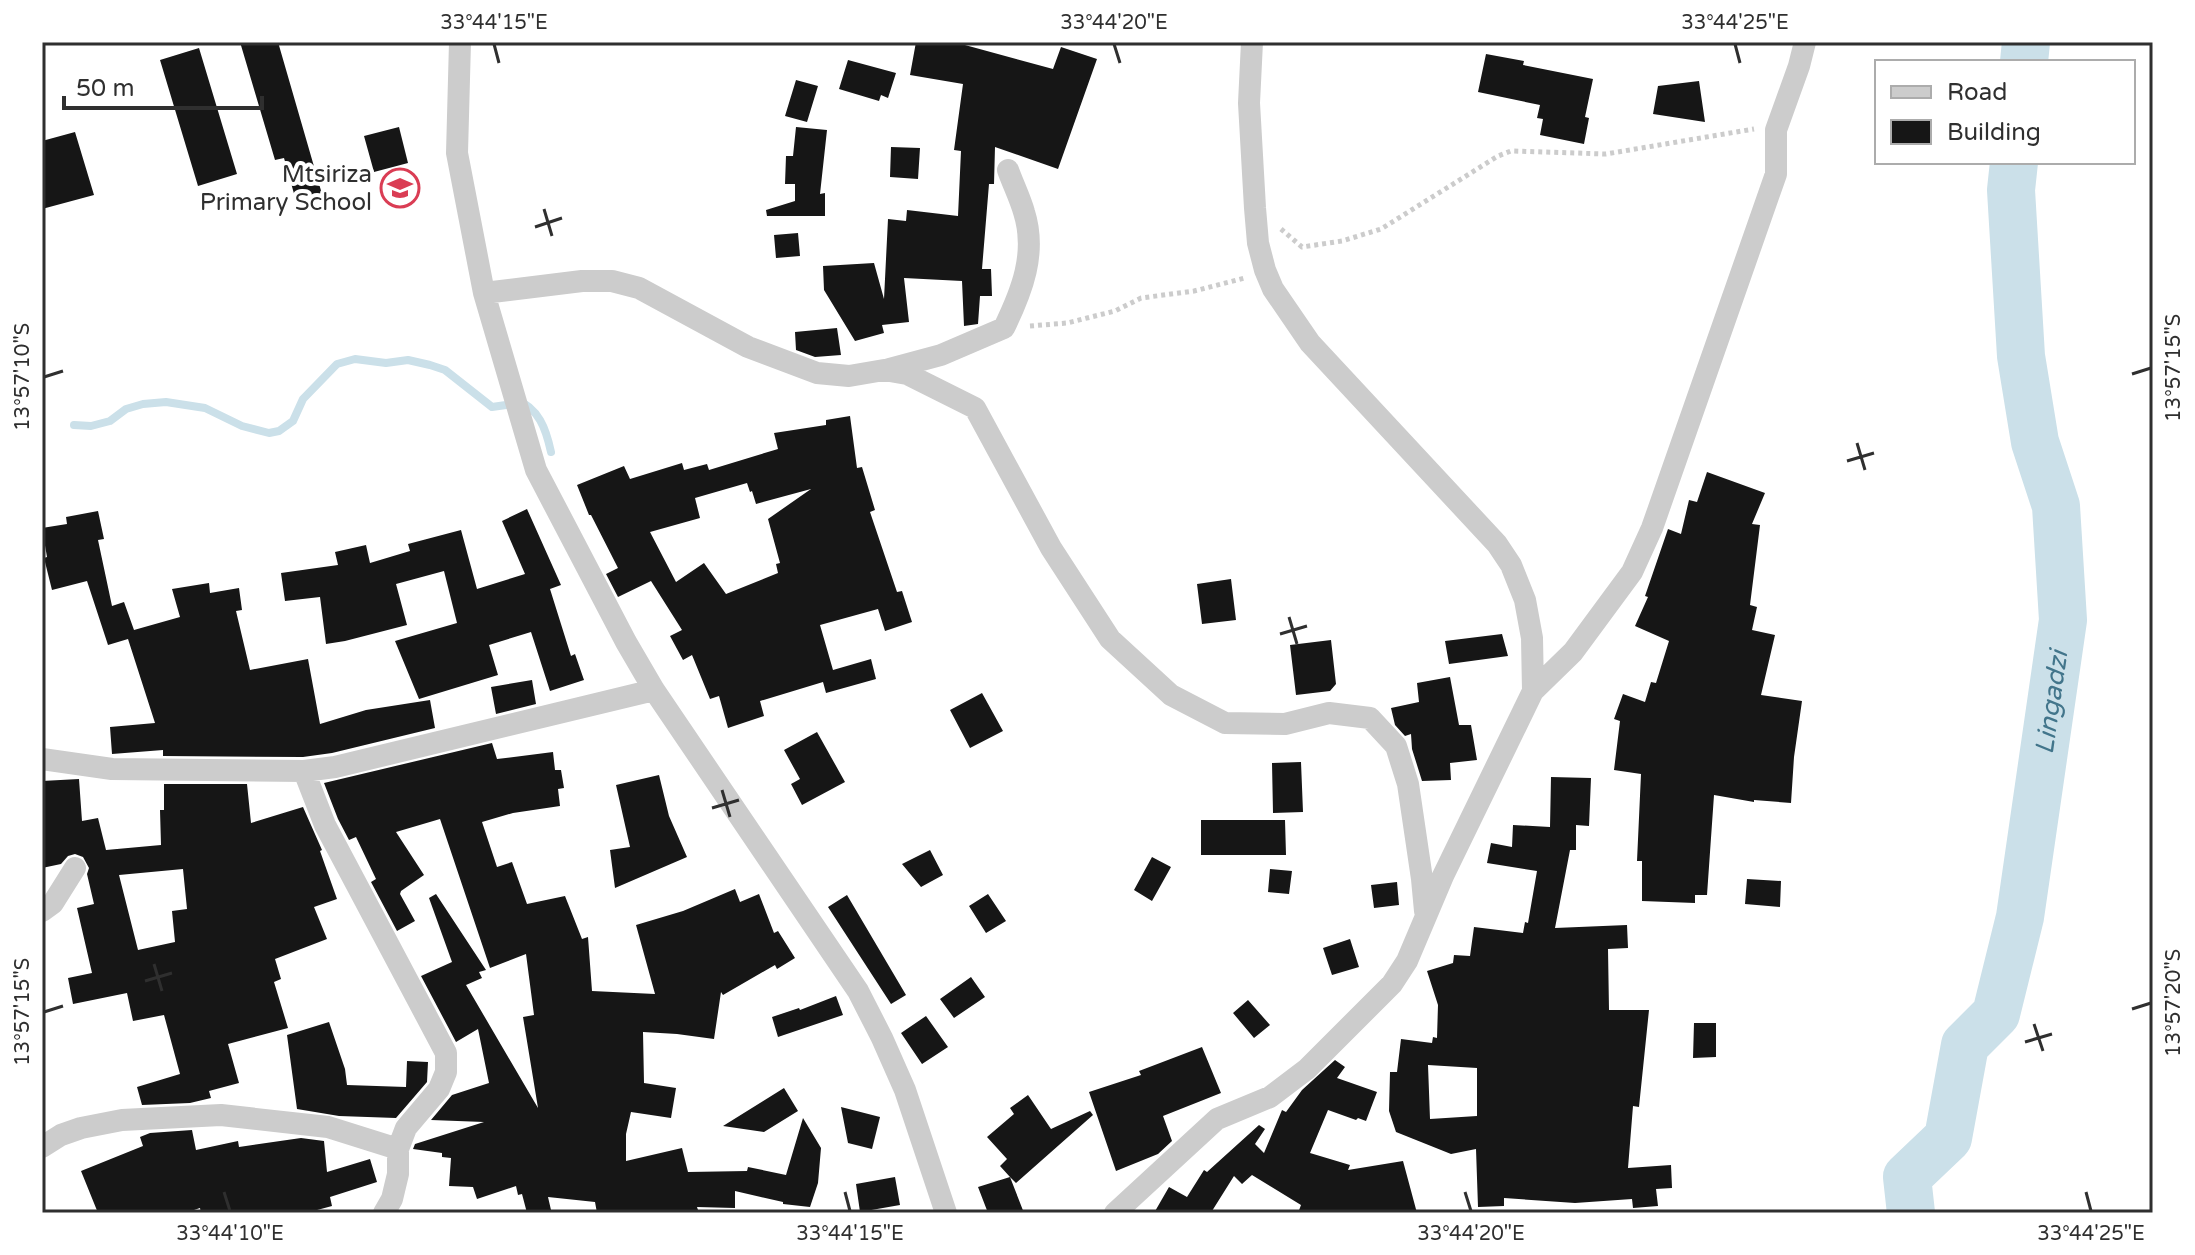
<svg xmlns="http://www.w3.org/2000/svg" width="2195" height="1255" font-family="'Varela Round',sans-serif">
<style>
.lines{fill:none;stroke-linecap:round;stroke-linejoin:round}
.stream{stroke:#cbe0e9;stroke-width:8}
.river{stroke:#cbe0e9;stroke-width:48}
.building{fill:#161616;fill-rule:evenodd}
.path{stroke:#ccc;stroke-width:5;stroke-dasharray:4 4;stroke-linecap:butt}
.street{stroke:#ccc;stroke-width:22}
.ticks{fill:none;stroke:#2f2f2f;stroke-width:3}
.labels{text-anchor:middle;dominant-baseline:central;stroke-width:8;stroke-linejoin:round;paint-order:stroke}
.poi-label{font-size:24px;fill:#2f2f2f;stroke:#fff;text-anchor:end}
.water-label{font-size:26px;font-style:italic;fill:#42758b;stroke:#fff}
.neatline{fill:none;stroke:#2f2f2f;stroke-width:3}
.ticks-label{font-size:20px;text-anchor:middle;fill:#2f2f2f}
</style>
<rect width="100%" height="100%" fill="#fff"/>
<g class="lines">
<path class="stream" d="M74,425L91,426L110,421L126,409L143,404L166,402L205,408L242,426L269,433L279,431L293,421L303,399L337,364L355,359L386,363L408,360L430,365L445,370L492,407L506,405L515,399C539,408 546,429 551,452"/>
<g class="river">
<path d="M2024,62L2026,42"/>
<path id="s1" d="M1911,1213L1907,1177L1948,1138L1965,1045L1996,1014L2020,917L2063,620L2056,506L2035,442L2021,356L2011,190L2014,162"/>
</g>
</g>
<path class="building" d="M240,42H278L324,201L298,208L284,158L275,160Z
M916,42H954L1053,69L1061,47L1097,59L1058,169L995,147L994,184H989L982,269H991L992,296H980L978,324L964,326L962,281L904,278L909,322L882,325L884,333L855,341L824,290L823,266L874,263L884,299L888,219L906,221L907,210L958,216L961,151L954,150L963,84L910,75Z
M199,48L237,174L198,186L160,60Z
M1486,54L1524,61L1523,65L1593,79L1585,117L1589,118L1584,144L1540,135L1543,119L1537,118L1540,105L1478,92Z
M848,60L896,73L888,98L881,95L879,101L839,89Z
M796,80L818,86L807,122L785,116Z
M1699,81L1705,122L1653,114L1658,86Z
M399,127L408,163L374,172L364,136Z
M796,127L827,130L820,194L825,193V216H767L766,210L795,201V184H785L786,156H793Z
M75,132L94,195L42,209V141Z
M891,147L920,148L918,179L890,177Z
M798,233L800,256L776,258L774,235Z
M837,328L841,355L815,357L796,350L795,332Z
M850,416L857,468L862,467L875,510L870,512L897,592L902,591L912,622L885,631L878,609L820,625L833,670L871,659L876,679L826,693L823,682L760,701L764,716L728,728L719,696L710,699L692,655L683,660L670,636L682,630L651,581L618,597L606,574L618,568L591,515H589L577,485L624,466L630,479L682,463L684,470L707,464L709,470L778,449L774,433L826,425V420ZM747,483L750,492L752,491L756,504L811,489L768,519L780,563L776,564L778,573L726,594L704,563L676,582L650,532L700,518L695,498Z
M1707,472L1765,493L1752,524L1760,525L1750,605L1757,607L1752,630L1775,635L1761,695L1802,701L1794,757L1791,803L1754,800V802L1714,795L1707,895H1695V903L1642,901V861H1637L1641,774L1614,770L1620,721L1614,719L1623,694L1645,702L1651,682L1656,683L1669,641L1635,626L1648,597L1645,596L1668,529L1681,534L1689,500L1697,502Z
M527,509L561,585L550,589L571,656L575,654L584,680L550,691L531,632L489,645L498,675L419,699L395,641L457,623L444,571L396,584L407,625L345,641L326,644L320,597L285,601L281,573L338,565L335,552L366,545L370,563L410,551L408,544L461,530L477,589L525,574L502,521Z
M98,511L104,539L98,540L112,606L124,602L134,630L180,617L172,589L209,583L210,593L239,588L242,610L236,611L250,670L308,659L320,724L366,710L430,700L435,728L332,753L303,757L163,756V750L112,754L110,727L155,723L128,639L108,645L87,581L52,590L44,558L47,557L42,528L67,524L66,517Z
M1231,579L1236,620L1202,624L1197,584Z
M1502,634L1508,656L1449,664L1445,641Z
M1331,640L1336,684L1330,691L1296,695L1290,645Z
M1450,677L1459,725H1471L1477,760L1450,763L1451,780L1422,781L1412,749L1411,734L1405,736L1395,725L1391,708L1419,702L1417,683Z
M532,680L536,704L496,714L491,687Z
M982,693L1003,731L970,748L950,710Z
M817,732L845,782L802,805L791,784L800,779L784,750Z
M492,743L497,759L553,752L555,770H561L564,788L558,789L560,806L513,813L482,822L497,867L512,862L527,904L565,896L582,939L588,937L592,991L655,994L636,925L683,911L735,889L740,902L759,894L774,933L778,931L795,958L777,969L775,965L723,995L721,992L714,1039L677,1034L643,1032L644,1083L676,1088L671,1118L631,1112L626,1134V1161L682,1148L688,1172L747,1171L748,1167L786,1175L803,1118L821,1148L818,1183L810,1207L783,1204V1202L735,1191V1208L697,1207L699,1213H597L595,1202L548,1197L551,1210L539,1213H527L522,1194L518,1195L516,1186L477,1199L473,1187L449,1186L451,1158L442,1157V1153L413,1149L415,1144L484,1122L431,1120L452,1095L489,1083L478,1029L456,1042L421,976L452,962L429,898L436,894L486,970L479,972L482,978L466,985L538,1108L523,1017L534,1015L526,954L490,968L440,819L396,832L424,875L401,891L400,894L415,921L397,931L371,882L376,879L356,837L349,840L338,819L324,783Z
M1301,762L1303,812L1273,813L1272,763Z
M659,775L669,816L687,857L615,888L610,850L630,847L616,785Z
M1551,777L1591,778L1589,826L1576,825V850H1570L1555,928L1627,925L1628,948L1608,949L1609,1010H1649L1639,1107L1633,1106L1628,1168L1671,1165L1672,1188L1656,1189L1658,1206L1633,1208L1632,1199L1575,1203L1504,1198V1206L1478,1207L1476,1149L1451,1154L1396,1132L1389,1111L1390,1072H1397L1401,1039L1432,1043L1433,1037L1437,1038L1438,1005L1427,971L1453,963L1454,955L1470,956L1474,927L1523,933L1525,922L1528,923L1537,871L1487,863L1491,843L1512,847L1513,825L1550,827ZM1428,1065L1477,1068V1116L1430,1119Z
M79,779L82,821L98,818L106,850L161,845L160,810H164V784H247L251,823L303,807L322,850L320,851L337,899L314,907L327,939L275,959L281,979L274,982L288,1028L228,1044L239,1083L209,1091L211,1098L190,1103L142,1105L137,1087L180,1074L164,1015L133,1021L127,993L73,1004L68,978L92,973L77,908L94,904L87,874L89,868L83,857L75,854L68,856L61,864L42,868V781ZM183,869L187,909L172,911L175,942L138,950L119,875Z
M1201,820H1285L1286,855H1201Z
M930,850L943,875L921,887L902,864Z
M1152,857L1171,867L1152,901L1134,890Z
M1270,869L1292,871L1289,894L1268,892Z
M1747,879L1781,881L1780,907L1745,904Z
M1397,882L1399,905L1374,908L1371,885Z
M988,894L1006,921L986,933L969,906Z
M847,895L906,995L891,1004L828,907Z
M1350,939L1359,967L1332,975L1323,948Z
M971,977L985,997L954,1018L940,999Z
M836,996L843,1015L778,1037L772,1017L799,1008L800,1010Z
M1248,1000L1270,1025L1254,1038L1233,1013Z
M926,1016L948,1047L922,1064L901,1033Z
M329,1022L345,1069L347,1085L406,1087L407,1061L428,1062L427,1082L396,1118L339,1116L297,1109L287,1035Z
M1694,1023H1716V1057L1693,1058Z
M1202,1047L1221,1093L1163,1116L1172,1141L1158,1154L1116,1171L1089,1092L1141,1075L1139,1071Z
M1335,1060L1345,1067L1337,1078L1377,1092L1366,1121L1358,1118L1356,1120L1328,1110L1310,1153L1350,1165L1348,1170L1403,1161L1417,1213H1298L1301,1205L1252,1175L1242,1184L1234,1176L1212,1211L1215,1213H1154L1169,1187L1187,1197L1204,1170L1207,1172L1259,1125L1265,1129L1255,1144L1264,1153L1282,1110L1286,1112L1302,1090Z
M784,1088L798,1111L764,1132L723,1126Z
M1028,1095L1051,1129L1090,1111L1093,1115L1016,1183L1010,1177L1024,1213H988L978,1187L1010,1177L1000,1166L1007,1159L987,1137L1014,1114L1010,1108Z
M841,1107L880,1117L872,1149L848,1143Z
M192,1130L196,1150L238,1141L239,1147L301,1138L324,1141L327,1172L370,1159L377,1182L330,1197L332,1206L306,1213H201L200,1208L185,1213H98L81,1171L143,1146L140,1137L150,1133Z
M895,1177L900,1205L860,1212L856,1184Z"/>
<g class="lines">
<path class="path" d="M1281,229L1302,247L1342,241L1381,229L1498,156L1511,151L1606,154L1754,129
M1030,326L1067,323L1115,311L1141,298L1194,291L1245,278"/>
<path class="street" d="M460,42L457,153L484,293L536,470L626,642L654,690L858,991L882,1038L905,1090L946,1213
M484,293L582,281H612L639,288L748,347L817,373L849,376L884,370L907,374L975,408L1051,548L1110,639L1171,695L1225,723L1285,724L1329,713L1370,718L1396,746L1408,784L1422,879L1425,911
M889,369L941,355L1004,328C1022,291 1037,253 1024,212C1020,198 1013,184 1008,170
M1533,691L1573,652L1632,572L1652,528L1776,174V130L1799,66L1805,42
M42,759L112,769L304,771L335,767L654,690
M304,771L325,825L446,1053V1072L439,1089L406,1128L398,1149V1174L392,1199L384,1213
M42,911L53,903L75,868
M42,1147L61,1135L81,1128L122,1120L221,1115L328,1127L398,1149
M1115,1213L1217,1119L1270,1097L1307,1069L1392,984L1407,961L1443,876L1533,691L1532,638L1525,600L1511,565L1497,544L1310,343L1273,289L1265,270L1258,243L1255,208L1249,103L1252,42"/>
</g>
<path class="ticks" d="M494,44L499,63M1114,44L1120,63M1735,44L1740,63M544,209L552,236M535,227L562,218M2132,374L2151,368M44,377L63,371M1857,443L1865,470M1847,461L1874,453M1289,617L1297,644M1280,634L1307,626M722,790L730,817M712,808L739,800M154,964L162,991M145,981L172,973M2132,1009L2151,1003M44,1012L63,1006M2034,1024L2043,1051M2025,1042L2052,1034M224,1192L230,1211M845,1192L850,1211M1465,1192L1471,1211M2086,1192L2091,1211"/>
<defs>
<symbol id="school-ring" viewBox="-11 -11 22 22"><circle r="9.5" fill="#fff" stroke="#da3d54" stroke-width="1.5"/><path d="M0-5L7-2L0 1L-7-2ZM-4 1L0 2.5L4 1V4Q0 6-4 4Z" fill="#da3d54"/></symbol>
</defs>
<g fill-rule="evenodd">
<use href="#school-ring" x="378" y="166" width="44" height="44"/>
</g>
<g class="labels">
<g class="poi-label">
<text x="372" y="174">Mtsiriza<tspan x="372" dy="28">Primary School</tspan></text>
</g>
<g class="water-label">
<text stroke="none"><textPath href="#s1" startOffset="548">Lingadzi</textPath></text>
</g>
</g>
<rect width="2195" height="1255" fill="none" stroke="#ffffff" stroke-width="88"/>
<rect x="1875" y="60" width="260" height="104" fill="#ffffff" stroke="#acacac" stroke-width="2"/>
<rect x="1891" y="86" width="40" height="12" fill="#cccccc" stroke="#acacac" stroke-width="2"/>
<text x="1947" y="100" font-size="24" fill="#2f2f2f">Road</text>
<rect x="1891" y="120" width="40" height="24" fill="#161616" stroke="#acacac" stroke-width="2"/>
<text x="1947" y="140" font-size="24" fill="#2f2f2f">Building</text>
<path d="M64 96v12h198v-12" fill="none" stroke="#2f2f2f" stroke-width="4"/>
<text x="76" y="96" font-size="24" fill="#2f2f2f" stroke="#ffffff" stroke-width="6" paint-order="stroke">50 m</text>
<rect x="44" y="44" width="2107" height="1167" class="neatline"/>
<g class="ticks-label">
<text x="494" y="29">33°44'15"E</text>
<text x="1114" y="29">33°44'20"E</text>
<text x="1735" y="29">33°44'25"E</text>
<text transform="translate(2173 368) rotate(-90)" y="7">13°57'15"S</text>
<text transform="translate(22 377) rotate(-90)" y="7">13°57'10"S</text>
<text transform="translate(2173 1003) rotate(-90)" y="7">13°57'20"S</text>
<text transform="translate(22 1012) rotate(-90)" y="7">13°57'15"S</text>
<text x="230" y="1240">33°44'10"E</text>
<text x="850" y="1240">33°44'15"E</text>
<text x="1471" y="1240">33°44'20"E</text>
<text x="2091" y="1240">33°44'25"E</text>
</g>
</svg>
